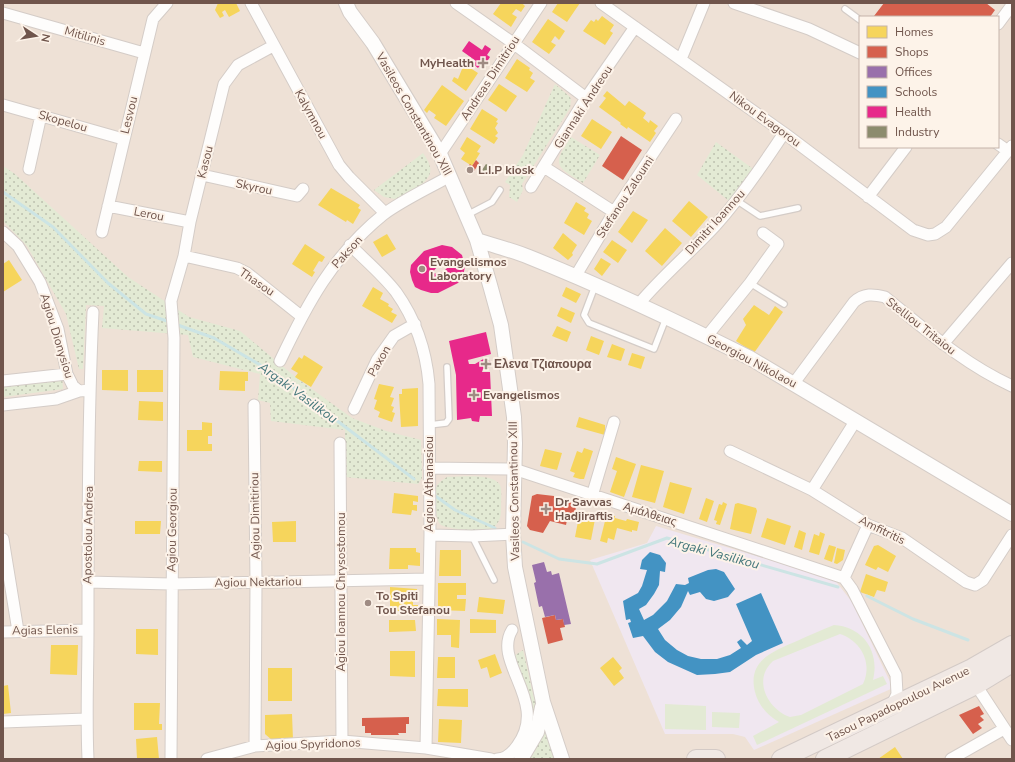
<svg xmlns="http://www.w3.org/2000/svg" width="1015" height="762" font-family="'Nunito Sans',sans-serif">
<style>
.residential{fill:#eee1d6;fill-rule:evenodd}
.education{fill:#f0e7f0}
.green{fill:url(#green-dots)}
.pitch{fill:#e3ead4;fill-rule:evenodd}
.homes{fill:#f6d55c}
.shops{fill:#d6604d}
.offices{fill:#9970ab}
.schools{fill:#4393c3}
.health{fill:#e7298a;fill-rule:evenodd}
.industry{fill:#8c8c6e}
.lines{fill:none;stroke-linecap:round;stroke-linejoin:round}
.stream{stroke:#cce4e4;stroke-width:3}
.service-casing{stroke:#d4ccc7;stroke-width:8}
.minor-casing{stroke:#d4ccc7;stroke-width:13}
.tertiary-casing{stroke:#d4ccc7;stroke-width:16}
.trunk-casing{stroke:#d3cac6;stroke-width:20}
.service{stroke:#fefdfc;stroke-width:5.5}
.minor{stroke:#fefdfc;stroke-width:11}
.tertiary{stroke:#fefdfc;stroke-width:14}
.trunk{stroke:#f0e8e4;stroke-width:18}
.poi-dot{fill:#9f8b83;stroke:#fdf3e9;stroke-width:1.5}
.labels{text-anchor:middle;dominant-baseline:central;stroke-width:4;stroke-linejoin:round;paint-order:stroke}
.street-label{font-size:12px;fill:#70554c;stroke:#fdf3e9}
.poi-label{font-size:12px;font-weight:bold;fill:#70554c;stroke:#fdf3e9;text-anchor:start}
.water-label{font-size:13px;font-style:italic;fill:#44777b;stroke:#fdf3e9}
</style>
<defs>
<pattern id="green-dots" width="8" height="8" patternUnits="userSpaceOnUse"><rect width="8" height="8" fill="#e3ead4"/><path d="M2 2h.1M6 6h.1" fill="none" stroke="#bcc0ae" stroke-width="1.8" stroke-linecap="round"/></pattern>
</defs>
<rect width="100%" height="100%" fill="#f5efe8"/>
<path class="residential" d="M3,3H1012V759H3ZM860,17H998V147H860Z"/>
<path class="education" d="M656,526L834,579L852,602L893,688L754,750L745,737L733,734H665L590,560L647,543Z"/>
<path class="green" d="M555,84L570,97L571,100L570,108L522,184L523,190L517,202L509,197L510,185L505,182L523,155Z
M571,137L600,155L583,183C555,166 552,165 571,137Z
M716,142L756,171L729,201L697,175Z
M423,153C426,157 429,162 430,167C434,182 407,194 395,199L384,197L374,190Z
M3,166L15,174L128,277L189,317L240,331L298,379L352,418L386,431L421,440L422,478L418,484L345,477V430L271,421L270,403L258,400L260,374L193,357L188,335L102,328L104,306L86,305L83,369H79L66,314L27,246L3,221Z
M62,374L63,389L3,397V382Z
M447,477C460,477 493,473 500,485C502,490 501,500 501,506C501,516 501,521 493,528C487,532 445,530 440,524C435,519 435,494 436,488C438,482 443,480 447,477Z
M523,650L533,694L558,759H513L528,734L514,656Z"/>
<path class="pitch" d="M834,625C863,627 880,651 873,680L883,676L887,684L757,745L753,736L779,722C768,716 758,705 755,692C747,660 774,651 797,641C809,635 822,630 834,625ZM840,634C861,641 873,663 863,684L801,715L790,717C768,709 752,680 773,661Z
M665,704L706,706V730L665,729Z
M712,712L740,713L739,728L712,727Z"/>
<path class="homes" d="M218,3H236L240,11L229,17L225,10L222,12L224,16L220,18L215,10Z
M501,3H522L525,6L521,12L516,9L512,14L517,17L511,27L493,14Z
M558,3H580L567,22L552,12Z
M602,16L614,25L610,31L613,33L605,45L583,31L591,20L594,22L596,19L598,21Z
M548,19L565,31L559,40L555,36L551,42L556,45L549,54L532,42Z
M517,59L530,68L529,70L533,73L530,78L535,81L527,92L505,78Z
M464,64L478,73L466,91L452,81L454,77L458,79Z
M499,84L517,96L506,112L488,100Z
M442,85L464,101L446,126L434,118L436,115L429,110L427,113L424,110Z
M607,91L625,106L629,101L646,113L643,118L649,123L650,120L658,126L654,131L656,133L650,142L628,127L627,129L620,124L621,123L599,107L606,98L603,96Z
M482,109L498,119L496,122L498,123L495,128L498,133L495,136L498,138L494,144L470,129Z
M592,119L612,132L601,149L581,136Z
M467,137L481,146L477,152L480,153L472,166L461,159L465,153L460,149Z
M331,188L360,205L358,208L361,210L353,224L347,220L346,222L318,205Z
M689,201L708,217L691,237L672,221Z
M576,202L586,208L584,211L589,214L587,218L592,221L584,235L564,223Z
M633,211L648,220L632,243L618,232Z
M665,228L682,243L662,266L645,251Z
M563,233L577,245L572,253L573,255L568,260L553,248Z
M387,234L396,249L382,257L373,242Z
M612,240L627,250L618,263L603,252Z
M305,244L325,257L322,262L319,261L313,271L315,272L312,277L292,264Z
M601,258L611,264L602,276L594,269Z
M9,260L22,280L3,292V264Z
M373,287L383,293L380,299L389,304L388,306L393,309L391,312L397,315L392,323L362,306Z
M566,287L581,294L576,303L562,296Z
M754,305L769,315L775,306L783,312L754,353L736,341L746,325L743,319Z
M561,307L575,313L571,323L557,316Z
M557,326L571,332L567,342L552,336Z
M591,336L604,341L599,355L586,350Z
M612,344L625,349L621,361L607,357Z
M632,353L645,357L641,369L628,365Z
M304,355L323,367L311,387L295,377L298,373L291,369L299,357L302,359Z
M102,370H128V391L102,390Z
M137,370H163V392H137Z
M220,371L248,372V381H245V391L219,390Z
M379,384L394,387L390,397L394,398L391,406L394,407L392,412L395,413L392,422L378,417L380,412L374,409L377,400L374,399Z
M418,388V426L401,427L399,394H402V389Z
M139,401L163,402V421L138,420Z
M579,417L605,425V435L576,427Z
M202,422L212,423V436H208V444H212V451H187V430H202Z
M584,448L593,451L584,479H580L573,477L575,473L570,471L577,451L582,453Z
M545,449L562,453L557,470L540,466Z
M616,457L636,464L624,497L610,492L617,471L612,469Z
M139,461H162V472L138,471Z
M641,465L664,471L655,503L632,497Z
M670,482L692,488L684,514L663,507Z
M394,493L418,496V502L413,501V505H417V511L412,510L411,515L392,513Z
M706,498L714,501L707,522L699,519Z
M723,502L727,504L720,525L716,524L717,521L714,520L719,504L722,505Z
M738,503L756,508L757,511L751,534L730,529L735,504Z
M580,511L596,514L591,540L575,537Z
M609,515L615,516V518L626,521L627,519L639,522L637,531L632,530V532L617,528L614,540L608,538L607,543L600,541L606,517Z
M767,518L791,526L785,545L761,537Z
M135,521H161L160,534H135Z
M296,521V542H273L272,522Z
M799,530L806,533L802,550L794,547Z
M820,532L825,534L819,555L809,552L814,534L819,536Z
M829,545L836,547L832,562L824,559Z
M878,545L896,556L888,572L878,567L876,570L865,565L874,546Z
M390,548H416V552L420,553V566L408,565V569H389Z
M837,548L845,550L843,560L837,564L834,563Z
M440,550H461V576H439Z
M866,574L888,582L885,592L877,590L874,597L860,592Z
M438,583H466V595H457V599H466L465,611L438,610Z
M390,587L417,589L418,601H413V605H418V611H390Z
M479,597L505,600L503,614L477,612Z
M437,619L460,620L459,648L451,647V635H437Z
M470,619L496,620V633H470Z
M389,620H415L416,631L389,632Z
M136,629H158V655L136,654Z
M51,645H78L77,675L50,674Z
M390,651H415V677L390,676Z
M495,654L502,673L490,678L487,667L481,669L478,660Z
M438,657H455V678H437Z
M613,657L622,668L619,671L624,678L614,686L600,668Z
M268,668H292V701H268Z
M8,685L11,713L3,714V686Z
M438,689H468V707L437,706Z
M134,703H160L159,724H162V730H134Z
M292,714L293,740L273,741L265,734V715Z
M439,719L462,720L461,743L438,742Z
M157,737L159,759H137L136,739Z
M895,747L903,759H878Z"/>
<path class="shops" d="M884,3H986L995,10L990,17H876L874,16Z
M621,136L642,150L623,180L602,166Z
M476,160L479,163L473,173L466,169L470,164L472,166Z
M537,494L554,496V498L576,504L575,517L568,515L566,525L550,521L543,533L530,530L527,526L532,496Z
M555,615L556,620L563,619L565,627L560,628L563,640L548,644L542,618Z
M979,706L984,714L980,716L984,720L978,724L982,728L973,734L959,715Z
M409,717V724H406V733H398L399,735H371V733H365V726H362V718Z"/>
<path class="offices" d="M544,562L547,572L551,571L552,575L559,573L571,624L564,625L563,619L556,620L555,615L545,617L542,606L539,607L534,583L536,582L532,565Z"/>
<path class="schools" d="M650,552L660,555L666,563L665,572L660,571L659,585L654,594L646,605L639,609L644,620L653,615L667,601L676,584L685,585L689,583L688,578L708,570L716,569L724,572L735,589L728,597L714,601L706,599L700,592L690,595L688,591L681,607L670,620L658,629L665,640L677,650L688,656L701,659H717L730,655L741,648L737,642L741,639L747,645L752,641L736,604L761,593L783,643L756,655L730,672L715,674L697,675L668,662L655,652L643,636L633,638L628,623L631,622L630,619L626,620L623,601L638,593L642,586L647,570L640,569L642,560Z"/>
<path class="health" d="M469,41L482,50L485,45L491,49L487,55L490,57L484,66L481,64L478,68L474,65L476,61L462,51Z
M442,245L452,247L462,255L465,266L463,277L458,283L438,293H431L421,290L415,287L412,280L410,272L411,265L424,251ZM446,264L449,266L444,271L438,274L432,273L437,267Z
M486,332L491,354L468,360L469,364H475L485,358L491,362L488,369H483L482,372H490L492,416H480L479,422L472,421L471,418L457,420L456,375L449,341Z"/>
<path class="industry" d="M486,164L491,167L487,174L482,170Z"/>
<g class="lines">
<path class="stream" d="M3,192L53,227L108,283L146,314L170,322
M175,324L214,338L274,373L414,479
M434,495L455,510L495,528
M523,542L559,559L597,564L667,538L838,587
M867,596L913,619L968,640"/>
<defs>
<path id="service" d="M845,9L860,20
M736,200L760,216L798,208
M467,215L492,202L500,190
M750,283L784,304
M595,286L584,315L589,323L654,349L666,318
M429,425L446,423L449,419L447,367
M472,536L494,580"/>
<path id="minor" d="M251,3L339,165L349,177L385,213
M456,3L513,43L586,98
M601,3L784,133L913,230L928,235L935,234L946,227L1012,146
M734,3L809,29L860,53
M3,13L144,53
M998,24L1012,5
M681,59L704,3
M3,105L123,139
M998,144L1008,151
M440,154L541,3
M544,167L614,212
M29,169L41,115
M202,175L297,196L303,189
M531,187L586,98L635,27
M868,197L906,147
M108,206L190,222
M3,232L18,246L40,282L58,329L67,374L73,386L79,391L90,390
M102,232L153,19L167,3
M350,245C365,260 383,275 396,292C416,320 426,349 429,384L430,535L426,748
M184,256L237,268L247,273L301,316
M575,277L614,212L676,119
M638,305C661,277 690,253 715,226C741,197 763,165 784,133
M707,336L750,283L778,244L763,233
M943,344L1012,263
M280,361C307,304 333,255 384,214C403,200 429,188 450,176
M3,381L67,374
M794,383L854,302C864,293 873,294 885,297C926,330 964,364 1012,386
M3,405L56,399L79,391
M254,405L256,582L255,746
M354,409L377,360L394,336L415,324
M340,443L342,741
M730,451L812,490L868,525L902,538L966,582L975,585L983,580L1012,535
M429,468L514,469L844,578L852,589L896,675L897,694L891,707
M812,490L856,420
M592,496L614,422
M430,535L472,536L513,534
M3,539L18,631
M844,578L868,525
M87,582L171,584L428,579
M3,632L88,630
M976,685L1012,740
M3,722L86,719
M88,759C86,716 88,673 88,629C88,523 88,418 93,312
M171,759L174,338L171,301L184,256L190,222L224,84L238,65L273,46
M207,759L255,746L342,741L426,748L491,759
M497,759C505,759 512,753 517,746C550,702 492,663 512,630
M951,759L1004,729"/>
<path id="tertiary" d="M346,3L350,12L373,43L440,154L477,240L490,285L501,325L514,417L515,443L513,534L515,567L543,702L562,759
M477,240C494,246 512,250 529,257C604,287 678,322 750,358L1012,514
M521,759L537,732L542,707"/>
<path id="trunk" d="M696,759H716
M781,759L972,668L1012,645
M825,759L976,685L1012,663"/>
</defs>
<use href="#service" class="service-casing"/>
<use href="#minor" class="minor-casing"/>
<use href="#tertiary" class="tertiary-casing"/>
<use href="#trunk" class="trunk-casing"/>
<use href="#service" class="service"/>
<use href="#minor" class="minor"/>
<use href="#tertiary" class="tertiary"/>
<use href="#trunk" class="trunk"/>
</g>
<g class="poi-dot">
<path d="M481 57h4v4h4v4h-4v4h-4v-4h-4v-4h4z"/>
<circle cx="470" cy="170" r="4"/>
<circle cx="422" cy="269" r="4"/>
<path d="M484 358h4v4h4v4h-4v4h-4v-4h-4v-4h4z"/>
<path d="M472 389h4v4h4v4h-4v4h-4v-4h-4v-4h4z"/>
<path d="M544 503h4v4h4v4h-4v4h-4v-4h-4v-4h4z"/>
<circle cx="368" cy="603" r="4"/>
</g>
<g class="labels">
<g class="street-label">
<text transform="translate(85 36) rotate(16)">Mitilinis</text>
<text transform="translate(490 78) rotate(-57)">Andreas Dimitriou</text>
<text transform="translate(583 107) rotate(-57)">Giannaki Andreou</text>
<text transform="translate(311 114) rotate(61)">Kalymnou</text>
<text transform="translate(414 114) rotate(60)">Vasileos Constantinou XIII</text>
<text transform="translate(129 115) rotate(-76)">Lesvou</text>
<text transform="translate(765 119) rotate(36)">Nikou Evagorou</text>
<text transform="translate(63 121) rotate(16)">Skopelou</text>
<text transform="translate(205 162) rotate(-76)">Kasou</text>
<text transform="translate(254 187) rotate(12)">Skyrou</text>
<text transform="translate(625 197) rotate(-57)">Stefanou Zaloumi</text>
<text transform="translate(149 214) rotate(11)">Lerou</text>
<text transform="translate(715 222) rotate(-48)">Dimitri Ioannou</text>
<text transform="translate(347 252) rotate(-48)">Pakson</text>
<text transform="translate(257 282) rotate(34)">Thasou</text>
<text transform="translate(921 326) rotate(38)">Stelliou Tritaiou</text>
<text transform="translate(57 336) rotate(73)">Agiou Dionysiou</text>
<text transform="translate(379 361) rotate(-60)">Paxon</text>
<text transform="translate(752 361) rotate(28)">Georgiou Nikolaou</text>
<text transform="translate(429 484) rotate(-90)">Agiou Athanasiou</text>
<text transform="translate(514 491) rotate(-91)">Vasileos Constantinou XIII</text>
<text transform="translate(650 514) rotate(17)">Αμάλθειας</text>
<text transform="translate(255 516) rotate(-91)">Agiou Dimitiriou</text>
<text transform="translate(172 530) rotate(-89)">Agiou Georgiou</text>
<text transform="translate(882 530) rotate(26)">Amfitritis</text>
<text transform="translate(88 535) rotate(-89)">Apostolou Andrea</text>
<text transform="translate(258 582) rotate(-1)">Agiou Nektariou</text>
<text transform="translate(341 592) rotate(-90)">Agiou Ioannou Chrysostomou</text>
<text transform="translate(45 630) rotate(-1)">Agias Elenis</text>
<text transform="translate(898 704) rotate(-26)">Tasou Papadopoulou Avenue</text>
<text transform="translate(313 744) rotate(-2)">Agiou Spyridonos</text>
</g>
<g class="poi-label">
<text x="474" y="63" text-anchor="end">MyHealth</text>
<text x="478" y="170">L.I.P kiosk</text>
<text x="430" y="262">Evangelismos<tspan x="430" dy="14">Laboratory</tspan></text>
<text x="494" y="364">Ελενα Τζιαπουρα</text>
<text x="483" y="395">Evangelismos</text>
<text x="555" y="502">Dr Savvas<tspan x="555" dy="14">Hadjiraftis</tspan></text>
<text x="376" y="596">To Spiti<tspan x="376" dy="14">Tou Stefanou</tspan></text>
</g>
<g class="water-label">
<text transform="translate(298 393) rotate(36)">Argaki Vasilikou</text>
<text transform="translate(714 553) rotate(15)">Argaki Vasilikou</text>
</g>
</g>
<rect width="1015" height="762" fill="none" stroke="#70554c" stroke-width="8"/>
<rect x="859" y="16" width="140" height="132" fill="#fdf3e9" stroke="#c5b4aa"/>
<rect x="867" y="26" width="20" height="12" fill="#f6d55c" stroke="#c5b4aa"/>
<text x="895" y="36" font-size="12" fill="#70554c">Homes</text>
<rect x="867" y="46" width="20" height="12" fill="#d6604d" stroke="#c5b4aa"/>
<text x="895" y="56" font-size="12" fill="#70554c">Shops</text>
<rect x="867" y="66" width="20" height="12" fill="#9970ab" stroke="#c5b4aa"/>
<text x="895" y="76" font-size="12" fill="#70554c">Offices</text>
<rect x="867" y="86" width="20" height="12" fill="#4393c3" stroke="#c5b4aa"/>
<text x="895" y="96" font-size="12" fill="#70554c">Schools</text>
<rect x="867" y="106" width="20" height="12" fill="#e7298a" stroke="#c5b4aa"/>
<text x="895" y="116" font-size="12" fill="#70554c">Health</text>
<rect x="867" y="126" width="20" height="12" fill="#8c8c6e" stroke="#c5b4aa"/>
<text x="895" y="136" font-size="12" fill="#70554c">Industry</text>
<g transform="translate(36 36) rotate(102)" stroke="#fdf3e9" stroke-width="3" paint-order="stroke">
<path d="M0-3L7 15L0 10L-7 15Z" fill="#70554c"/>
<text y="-6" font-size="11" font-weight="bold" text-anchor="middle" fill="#70554c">N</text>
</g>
</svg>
